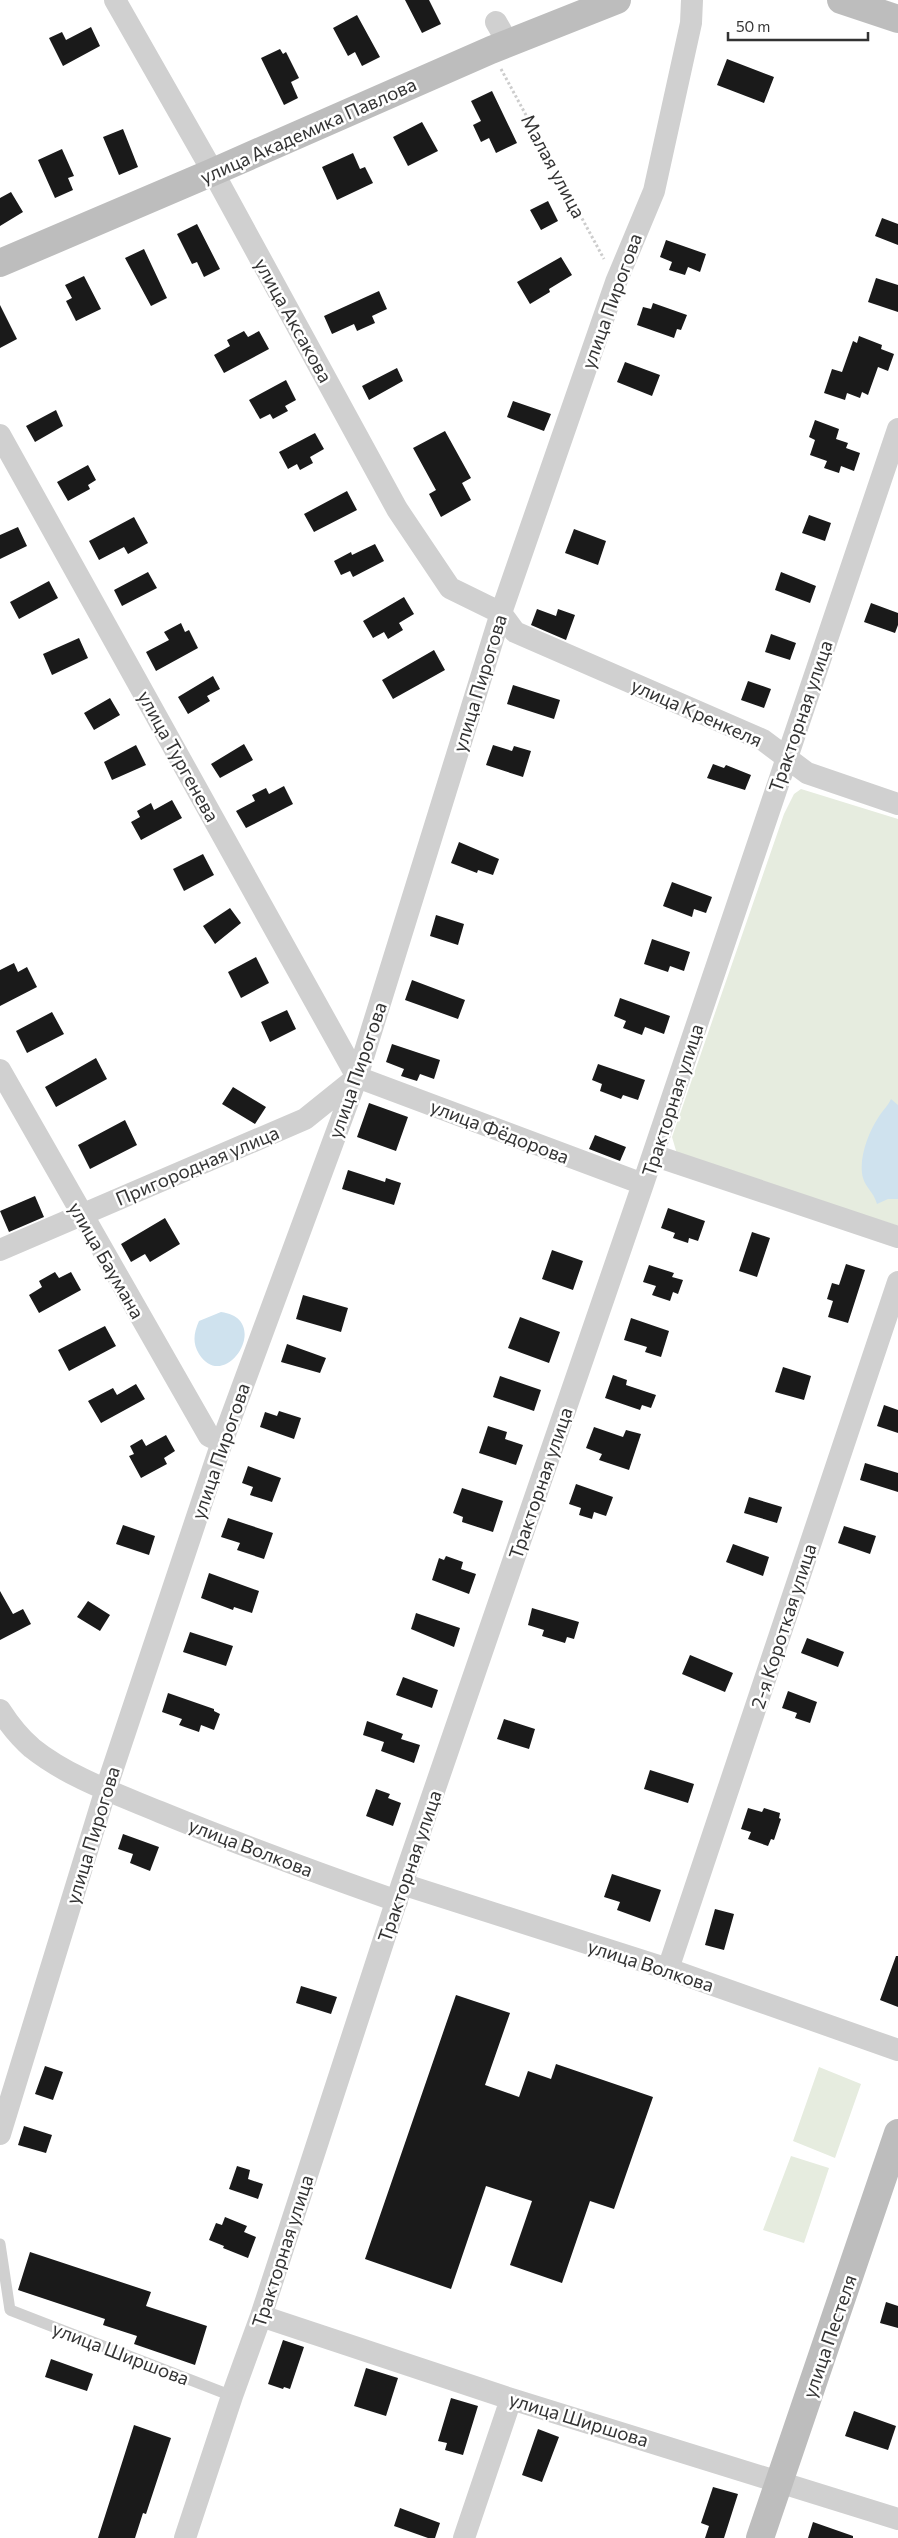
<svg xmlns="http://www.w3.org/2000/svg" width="898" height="2538" font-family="Commissioner,sans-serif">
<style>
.green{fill:#e6ecdf}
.water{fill:#cfe2ee}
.building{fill:#1a1a1a}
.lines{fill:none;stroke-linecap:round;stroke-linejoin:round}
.path{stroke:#cdcdcd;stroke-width:3;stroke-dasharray:2.5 2.5;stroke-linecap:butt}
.lane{stroke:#d0d0d0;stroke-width:11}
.street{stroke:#d0d0d0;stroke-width:22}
.secondary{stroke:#bdbdbd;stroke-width:28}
.labels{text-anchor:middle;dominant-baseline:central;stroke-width:5;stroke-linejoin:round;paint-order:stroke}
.street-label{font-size:19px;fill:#333;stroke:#fff}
</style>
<rect width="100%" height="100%" fill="#fff"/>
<path class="green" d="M801,789L898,819V1226L677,1154L672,1137L784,814L794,794Z
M819,2067L861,2084L835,2158L793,2141Z
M791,2156L829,2168L804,2243L763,2230Z"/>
<path class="water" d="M891,1099L898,1105V1199H888L877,1204C873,1191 866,1188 863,1178C858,1160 868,1133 878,1118C882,1111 888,1106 891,1099Z
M221,1312C274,1319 225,1395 199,1354C192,1343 194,1332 199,1321Z"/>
<path class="building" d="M405,0H429L441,24L422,33Z
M357,15L380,57L362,66L355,52L348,56L333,28Z
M91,27L100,46L63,66L49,38L62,32L66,40Z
M280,49L283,54L286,52L299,78L291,82L298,98L284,105L261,58Z
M727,59L774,77L764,103L717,85Z
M492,91L517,143L496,153L489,138L481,142L473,125L481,121L471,101Z
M422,122L438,151L408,166L393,137Z
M123,129L138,167L119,175L103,137Z
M62,149L74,176L68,178L73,190L55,198L38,160Z
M353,153L360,169L365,167L373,183L337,200L322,167Z
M11,192L23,212L0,226V198Z
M548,201L558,221L541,230L530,210Z
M882,218L898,224V245L875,236Z
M197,224L220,269L204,277L197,262L192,264L177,234Z
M666,240L706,254L700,272L688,267L685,275L669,270L672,262L660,257Z
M144,249L167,298L151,306L125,258Z
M561,257L572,275L549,289L550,292L530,304L517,282Z
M84,276L101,309L76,321L66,301L72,298L65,285Z
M876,278L898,285V312L868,302Z
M379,291L387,309L372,316L375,323L357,331L354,324L332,334L324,316Z
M653,303L687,315L681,330L677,329L674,338L637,325L643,307L651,309Z
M0,305L17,339L0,348Z
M244,331L248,337L259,331L269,349L224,373L214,355L230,346L227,340Z
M859,336L882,345L881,349L894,354L888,371L878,367L868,395L862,392L860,398L847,393L845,400L824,393L832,369L842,372L853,341L857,343Z
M625,362L660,375L652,396L617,382Z
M397,368L403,381L369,400L362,386Z
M286,380L296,400L285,406L288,411L273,419L270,414L260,419L249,400Z
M513,401L551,414L544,431L507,417Z
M56,410L63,426L35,442L26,426Z
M815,420L839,429L836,439L848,443L846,448L860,453L854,471L841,466L839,473L824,468L827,461L810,455L815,440L809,437Z
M445,431L471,478L462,483L471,500L441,517L429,494L436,490L413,448Z
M315,433L324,449L310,457L313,463L300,470L297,464L288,469L279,452Z
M88,465L96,480L88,485L90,489L68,501L57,482Z
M347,491L357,510L314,532L304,514Z
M809,515L831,523L825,541L802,533Z
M134,517L148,543L128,554L124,547L99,560L89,541Z
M18,527L27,546L0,559V535Z
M574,529L606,541L598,565L565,553Z
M375,544L384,561L353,577L350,571L341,575L334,561L351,552L352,555Z
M148,572L157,588L122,606L114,590Z
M781,572L816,586L810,603L775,590Z
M49,581L58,598L19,619L10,602Z
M404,597L414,614L399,623L403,630L388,639L384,632L373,638L363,621Z
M871,603L898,613V625L895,633L864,622Z
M537,609L556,616L558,609L575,615L566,640L531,625Z
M181,623L185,632L189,630L198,648L156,671L146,652L169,640L164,632Z
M771,634L796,643L790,660L765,652Z
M79,638L88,658L52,675L43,654Z
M434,650L445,670L393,699L382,680Z
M213,676L220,689L207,696L210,701L188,714L178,697Z
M748,681L771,689L764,708L741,700Z
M513,685L560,700L554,719L507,704Z
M110,698L120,715L94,730L84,713Z
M244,744L253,760L220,778L211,764Z
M136,745L146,765L112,780L104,762Z
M493,745L512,751L514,746L531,751L523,777L486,765Z
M713,764L724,768L726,765L751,775L745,790L707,778Z
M284,786L293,804L246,828L236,811L255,801L252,795L266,788L269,794Z
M172,800L182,818L141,840L131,822L140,817L137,811L151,803L154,810Z
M459,842L499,859L493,875L478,870L477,873L451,863Z
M203,854L214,875L184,891L173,869Z
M672,882L712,897L706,913L694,909L692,917L663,906Z
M230,908L241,923L215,944L203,926Z
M436,915L464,924L458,945L430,936Z
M652,939L690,952L684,971L670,966L668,972L644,964Z
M256,957L269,983L241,998L228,972Z
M14,963L18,972L27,967L37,987L0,1006V970Z
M412,980L465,1000L458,1019L405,1000Z
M620,998L670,1016L664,1034L645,1027L642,1035L623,1028L626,1021L614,1016Z
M287,1010L296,1029L270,1042L261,1022Z
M52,1012L64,1034L27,1053L16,1031Z
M392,1044L440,1060L434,1079L420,1074L417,1081L401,1076L404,1069L386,1062Z
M96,1058L107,1079L56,1107L45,1087Z
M598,1064L645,1080L638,1100L623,1095L621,1099L600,1091L602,1084L592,1080Z
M233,1087L266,1107L255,1124L222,1104Z
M369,1103L408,1117L396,1151L357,1137Z
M125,1120L137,1145L90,1169L78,1145Z
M595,1135L626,1147L620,1161L589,1149Z
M348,1170L385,1182L386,1178L401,1183L394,1205L342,1189Z
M35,1196L44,1217L9,1232L0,1211Z
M668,1208L705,1221L698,1241L689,1238L688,1243L673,1238L675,1233L661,1228Z
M165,1218L180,1244L150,1262L145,1254L131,1262L121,1244Z
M752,1232L770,1238L757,1277L739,1271Z
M552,1250L583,1261L573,1290L542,1279Z
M846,1264L865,1270L848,1323L828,1317L833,1301L827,1299L832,1283L839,1285Z
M649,1265L674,1273L672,1277L683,1280L678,1294L673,1292L670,1301L652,1295L656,1286L643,1282Z
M55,1272L59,1278L71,1272L81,1290L39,1313L29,1295L42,1287L39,1281Z
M303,1295L348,1308L341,1332L296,1319Z
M520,1317L560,1332L549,1363L508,1348Z
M631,1318L669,1331L661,1357L645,1352L647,1347L624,1340Z
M105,1326L116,1346L69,1371L58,1350Z
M287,1344L326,1358L320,1373L281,1362Z
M783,1367L811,1376L804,1400L775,1392Z
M613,1375L627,1380L626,1385L656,1395L651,1408L642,1405L640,1410L605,1398Z
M500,1376L541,1390L534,1411L493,1397Z
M136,1384L145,1399L101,1423L88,1401L113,1388L117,1395Z
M884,1405L898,1410V1433L877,1426Z
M279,1411L301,1418L294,1439L260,1427L265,1412L277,1416Z
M488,1426L507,1432L505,1439L523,1445L516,1465L479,1453Z
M594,1427L623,1437L626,1430L641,1434L629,1470L599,1460L602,1454L586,1448Z
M166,1435L175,1451L164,1458L167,1464L141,1478L129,1456L134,1454L130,1446L142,1439L146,1446Z
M865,1463L898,1473V1492L860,1480Z
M248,1466L281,1478L272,1502L250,1495L253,1487L242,1483Z
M576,1484L613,1497L606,1516L594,1512L592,1519L579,1515L581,1508L569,1504Z
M462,1488L503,1501L493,1532L462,1522L463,1517L453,1513Z
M749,1497L782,1507L777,1523L744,1513Z
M228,1518L273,1533L264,1559L237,1550L240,1543L221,1537Z
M123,1525L155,1536L149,1555L116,1544Z
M844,1526L876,1536L870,1554L838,1543Z
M733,1544L769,1557L763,1576L726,1562Z
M446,1556L463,1562L461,1569L476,1574L469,1594L432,1580L439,1558L444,1560Z
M209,1573L259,1591L252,1613L234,1607L233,1610L201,1598Z
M0,1591L13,1614L23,1609L31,1624L0,1640Z
M88,1601L110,1615L100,1631L77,1617Z
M532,1608L579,1622L574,1639L567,1637L565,1643L542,1636L544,1630L528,1625Z
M416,1613L460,1628L454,1647L411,1629Z
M190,1632L233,1646L226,1666L183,1652Z
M807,1638L844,1652L838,1667L801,1653Z
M690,1655L733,1673L725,1692L682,1674Z
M403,1677L438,1690L432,1708L396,1695Z
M788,1691L817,1702L810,1723L795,1718L797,1713L782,1708Z
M168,1693L214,1709V1711L220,1714L214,1730L201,1725L199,1732L179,1725L182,1719L162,1712Z
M504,1719L535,1729L529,1749L497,1739Z
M367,1721L403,1734L401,1739L420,1745L414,1763L381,1751L384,1742L363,1735Z
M650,1770L694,1784L688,1803L644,1789Z
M376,1789L390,1794L388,1798L401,1803L393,1826L366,1816Z
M748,1808L762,1812L764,1808L780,1813L779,1818L781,1819L774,1840L771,1839L768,1846L748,1839L751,1832L741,1829Z
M123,1834L159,1847L150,1871L130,1863L133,1854L118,1849Z
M612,1874L661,1890L650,1922L617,1910L620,1902L604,1897Z
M715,1909L734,1914L724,1950L705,1945Z
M896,1956H898V2007L880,2000Z
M301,1986L337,1997L331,2014L296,2003Z
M456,1995L510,2013L485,2085L519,2097L528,2071L551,2079L556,2064L653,2097L614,2209L590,2201L562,2283L510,2265L532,2201L486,2186L451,2289L365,2259Z
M45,2066L63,2072L53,2100L35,2094Z
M24,2126L52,2135L46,2153L18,2145Z
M237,2166L250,2170L248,2179L263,2184L258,2199L229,2189Z
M225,2217L247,2226L244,2232L256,2237L248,2258L223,2248L224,2246L209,2240L216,2223L222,2225Z
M30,2252L151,2292L146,2306L207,2326L195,2365L134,2344L137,2336L103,2325L105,2319L18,2290Z
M886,2302L898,2306V2328L880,2323Z
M283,2340L304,2347L290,2389L284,2387L283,2389L268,2384Z
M51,2359L93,2374L87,2391L45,2377Z
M366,2368L398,2378L386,2416L354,2406Z
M451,2398L478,2406L463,2455L445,2450L447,2443L438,2441Z
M854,2411L896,2426L888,2450L845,2436Z
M134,2425L171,2438L146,2514L143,2513L135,2538H98Z
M538,2429L559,2437L542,2482L522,2475Z
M713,2487L738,2494L724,2538H705L709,2526L701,2523Z
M400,2508L440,2523L435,2538H428L394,2526Z
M813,2522L853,2536V2538H808Z"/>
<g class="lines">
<path class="path" d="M501,69L604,259"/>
<path class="lane" d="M0,2244L10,2310L232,2396"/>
<path class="street" d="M115,0L213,172L397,509L450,588L501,613L515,632L763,740L807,773L898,804
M496,22L508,43
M0,435L357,1077
M0,1070L209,1436L222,1442
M357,1077L643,1184
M653,1155L898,1237
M0,1250L305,1119L356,1078
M0,1710C9,1724 19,1737 32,1748C68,1777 117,1794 160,1812C238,1844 317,1873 397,1901
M402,1884L668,1969L898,2050
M668,1969L898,1282
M0,2134L106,1789L222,1442L357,1077L501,613L616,282L654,191L691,23L692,0
M261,2316L511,2399L898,2519
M185,2538L232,2396L261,2316L402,1884L643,1184L898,429
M464,2538L511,2399"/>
<path class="secondary" d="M841,0L898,19
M0,263L213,172L491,50L617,0
M760,2538L898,2133"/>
</g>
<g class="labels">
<g class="street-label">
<text transform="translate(308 130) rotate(-24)">улица Академика Павлова</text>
<text transform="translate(554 166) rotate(62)">Малая улица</text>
<text transform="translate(611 301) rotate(-70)">улица Пирогова</text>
<text transform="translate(294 320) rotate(61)">улица Аксакова</text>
<text transform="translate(479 683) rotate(-73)">улица Пирогова</text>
<text transform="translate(697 712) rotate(24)">улица Кренкеля</text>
<text transform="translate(800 716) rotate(-71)">Тракторная улица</text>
<text transform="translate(179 756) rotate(61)">улица Тургенева</text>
<text transform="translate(357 1070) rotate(-71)">улица Пирогова</text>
<text transform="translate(672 1100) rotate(-72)">Тракторная улица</text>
<text transform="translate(500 1131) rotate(21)">улица Фёдорова</text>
<text transform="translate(197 1165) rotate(-23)">Пригородная улица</text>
<text transform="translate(107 1260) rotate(60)">улица Баумана</text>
<text transform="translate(220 1451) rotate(-71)">улица Пирогова</text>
<text transform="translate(540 1483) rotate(-71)">Тракторная улица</text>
<text transform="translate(783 1626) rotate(-72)">2-я Короткая улица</text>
<text transform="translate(92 1835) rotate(-73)">улица Пирогова</text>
<text transform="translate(251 1847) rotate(21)">улица Волкова</text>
<text transform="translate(409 1866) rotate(-71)">Тракторная улица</text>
<text transform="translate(651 1965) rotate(18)">улица Волкова</text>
<text transform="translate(282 2251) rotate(-72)">Тракторная улица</text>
<text transform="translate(829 2336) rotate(-71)">улица Пестеля</text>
<text transform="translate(121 2353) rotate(21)">улица Ширшова</text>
<text transform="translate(579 2419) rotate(17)">улица Ширшова</text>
</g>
</g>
<path d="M728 32v8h140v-8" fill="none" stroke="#333333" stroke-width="2.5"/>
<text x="736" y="32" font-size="15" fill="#333333" stroke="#ffffff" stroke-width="4" paint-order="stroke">50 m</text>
</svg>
